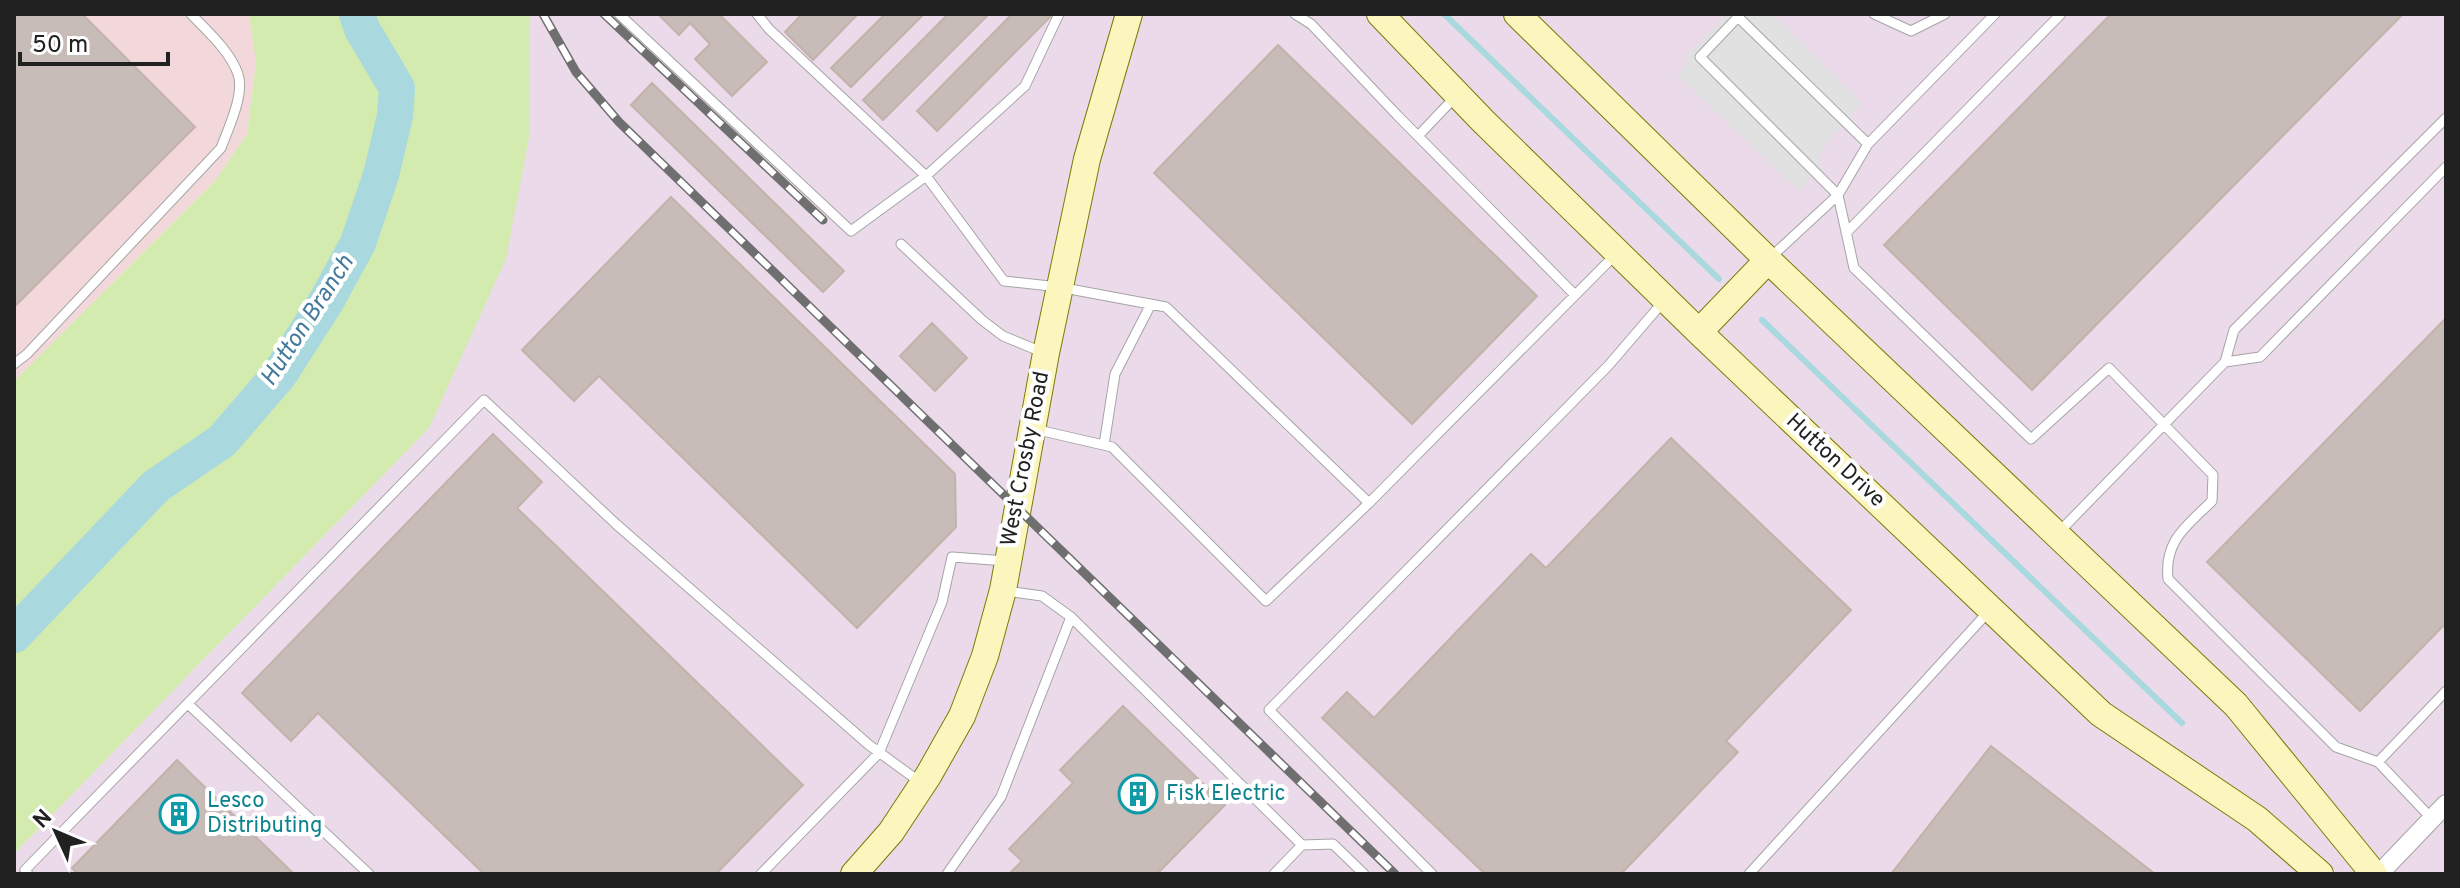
<svg xmlns="http://www.w3.org/2000/svg" width="2460" height="888" font-family="Overpass,sans-serif">
<style>
.commercial{fill:#f2d8da}
.industrial{fill:#ebdaea}
.grass{fill:#d4ebaf}
.parking{fill:#e1e1e1}
.lines{fill:none;stroke-linecap:round;stroke-linejoin:round}
.stream{stroke:#a9d9df;stroke-width:6}
.river{stroke:#a9d9df;stroke-width:36}
.building{fill:#c7bcb7;stroke:#c4b2aa;stroke-width:2}
.lane-casing{stroke:#a5a5a5;stroke-width:11}
.street-casing{stroke:#a5a5a5;stroke-width:20}
.secondary-casing{stroke:#7c7b04;stroke-width:28}
.lane{stroke:#fff;stroke-width:9}
.street{stroke:#fff;stroke-width:18}
.secondary{stroke:#faf6be;stroke-width:26}
.rail-casing{stroke:#6f6f6f;stroke-width:9}
.rail{stroke:#fff;stroke-width:6;stroke-dasharray:18;stroke-linecap:butt}
.labels{text-anchor:middle;dominant-baseline:central;stroke-width:8;stroke-linejoin:round;paint-order:stroke}
.street-label{font-size:22px;fill:#212121;stroke:#fff}
.culture-label{font-size:22px;fill:#0d838f;stroke:#fff;text-anchor:start}
.water-label{font-size:24px;font-style:italic;fill:#437a9b;stroke:#fff}
</style>
<rect width="100%" height="100%" fill="#f2ede8"/>
<path class="commercial" d="M14,14H249L256,62L247,134L215,181L14,381Z"/>
<path class="industrial" d="M529,14H2446V874H14V854L429,428Z"/>
<path class="grass" d="M249,14H529L530,132L506,259L429,428L14,854V381L215,181L247,134L256,63Z"/>
<path class="parking" d="M1727,14H1773L1862,103L1818,154L1823,162L1799,191L1677,75L1688,63L1684,58Z"/>
<g class="lines">
<path class="stream" d="M1444,14L1719,279
M1762,320L2182,723"/>
<path class="river" d="M14,635L156,486L222,441L279,375L327,300L358,243L381,175L395,116L397,88L362,29L357,14"/>
</g>
<path class="building" d="M14,14H82L195,127L14,307Z
M658,14H719L767,62L732,96L695,59L710,44L690,23L679,35Z
M802,14H858L813,60L785,32Z
M885,14H924L851,87L831,68Z
M948,14H989L883,120L863,100Z
M1012,14H1053L937,131L917,111Z
M2111,14H2403L2032,390L1884,245Z
M1278,45L1537,296L1412,424L1154,173Z
M652,83L844,271L823,292L631,105Z
M671,197L955,474L956,527L857,628L599,376L574,401L522,350Z
M2446,318V623L2360,711L2207,562Z
M932,323L967,358L935,391L900,356Z
M493,434L542,482L517,508L803,785L716,874H484L318,713L291,741L242,693Z
M1671,438L1851,610L1726,741L1738,752L1621,874H1485L1322,718L1347,692L1374,718L1531,554L1546,568Z
M1123,706L1225,805L1157,874H1009L1022,861L1009,849L1073,783L1060,770Z
M1991,746L2155,874H1891Z
M177,760L294,874H78L72,868Z"/>
<g class="lines">
<defs>
<path id="lane" d="M619,14L851,231L926,176L1004,281L1059,287L1166,307L1369,503L1617,253
M757,14L769,29L926,176L1025,86L1059,14
M1295,14L1311,24L1397,115L1575,295
M1874,14L1911,31L1945,14
M1418,136L1457,95
M1868,144L1738,17L1700,57L1838,195L1854,268L2031,439L2109,368L2213,475L2212,501C2187,526 2164,540 2168,579L2336,747L2378,762L2446,691
M1846,233L2061,14
M901,244L982,320L1003,336L1042,352
M1771,257L1838,195L1868,144L1995,14
M2225,362L2260,357L2446,167
M14,364L27,354L221,148C228,129 245,94 238,74C230,51 207,31 191,14
M1034,429L1112,447L1266,601L1369,503
M1104,445L1115,374L1151,304
M2058,533L2225,362L2234,330L2446,118
M1006,591L1042,596L1071,617L1302,845L1274,874
M188,704L369,874
M2378,762L2433,820
M1302,845L1333,844L1364,874
M28,874L25,870L484,400L616,524L869,745L920,782
M761,874L879,753L942,602L952,557L1006,561
M947,874L1001,797L1071,617
M1432,874L1269,710L1608,366L1663,302
M1749,874L1989,611"/>
<path id="street" d="M2379,874L2446,804"/>
<path id="secondary" d="M1380,14L1483,121L1699,332L2101,714L2257,819L2320,874
M1517,14L1768,260L2236,705L2374,874
M1699,332L1768,260
M854,874L891,832L928,776L962,716L985,656L1003,590L1046,353L1087,159L1129,14"/>
</defs>
<use href="#lane" class="lane-casing"/>
<use href="#street" class="street-casing"/>
<use href="#secondary" class="secondary-casing"/>
<use href="#lane" class="lane"/>
<use href="#street" class="street"/>
<use href="#secondary" class="secondary"/>
<defs>
<path id="rail" d="M543,14L576,72L619,122L1395,874
M604,14L823,220"/>
</defs>
<use href="#rail" class="rail-casing"/>
<use href="#rail" class="rail"/>
</g>
<defs>
<symbol id="building-ring" viewBox="-11 -11 22 22"><circle r="9.5" fill="#fff" stroke="#0f9aa8" stroke-width="1.5"/><path d="M-4-6H4V6H1V3H-1V6H-4ZM-2.5-4.3h1.7v1.8h-1.7ZM.8-4.3h1.7v1.8H.8ZM-2.5-1h1.7V.8h-1.7ZM.8-1h1.7V.8H.8Z" fill="#0f9aa8"/></symbol>
</defs>
<g fill-rule="evenodd">
<use href="#building-ring" x="1116" y="772" width="44" height="44"/>
<use href="#building-ring" x="157" y="792" width="44" height="44"/>
</g>
<g class="labels">
<g class="street-label">
<text transform="translate(1026 459) rotate(-79)">West Crosby Road</text>
<text transform="translate(1835 461) rotate(43)">Hutton Drive</text>
</g>
<g class="culture-label">
<text x="1166" y="794">Fisk Electric</text>
<text x="207" y="801">Lesco<tspan x="207" dy="25">Distributing</tspan></text>
</g>
<g class="water-label">
<text transform="translate(308 321) rotate(-57)">Hutton Branch</text>
</g>
</g>
<rect width="2460" height="888" fill="none" stroke="#212121" stroke-width="32"/>
<g transform="translate(56 832) rotate(314)" stroke="#ffffff" stroke-width="6" paint-order="stroke">
<path d="M0-6L14 30L0 20L-14 30Z" fill="#212121"/>
<text y="-12" font-size="22" font-weight="bold" text-anchor="middle" fill="#212121">N</text>
</g>
<path d="M20 52v12h148v-12" fill="none" stroke="#212121" stroke-width="4"/>
<text x="32" y="52" font-size="24" fill="#212121" stroke="#ffffff" stroke-width="6" paint-order="stroke">50 m</text>
</svg>
